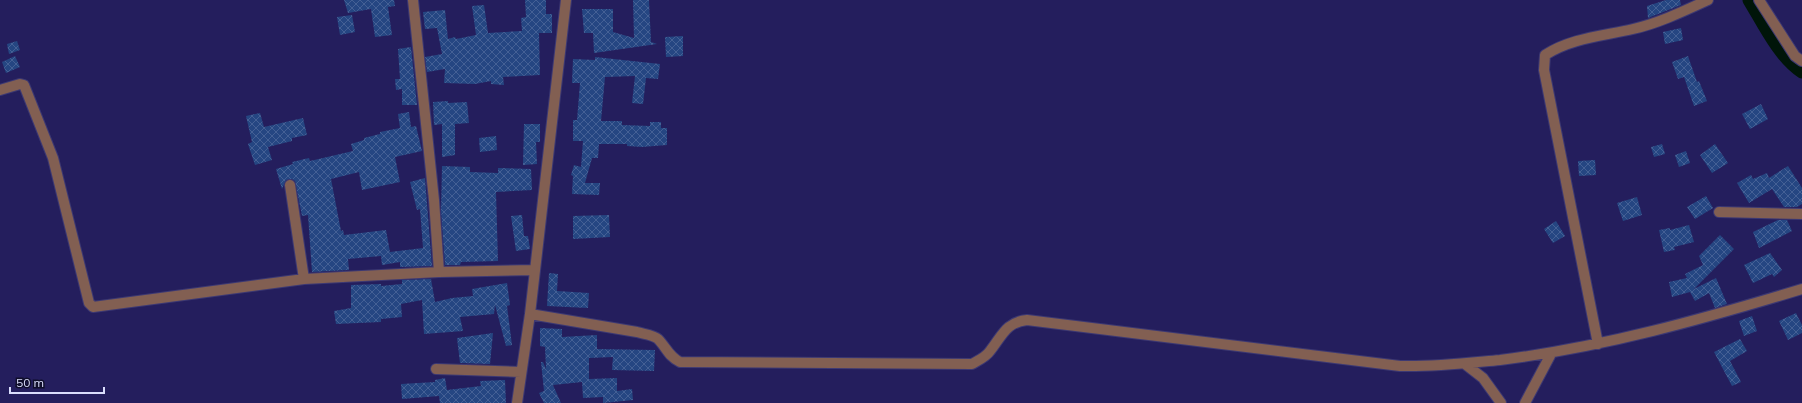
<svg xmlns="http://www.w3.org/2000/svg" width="1802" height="403" font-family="Mulish,sans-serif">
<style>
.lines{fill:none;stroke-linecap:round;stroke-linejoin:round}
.canal{stroke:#001509;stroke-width:13}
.building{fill:url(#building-cross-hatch)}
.minor-casing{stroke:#3d3973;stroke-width:12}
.minor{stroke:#825f52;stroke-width:10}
</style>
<defs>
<pattern id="building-cross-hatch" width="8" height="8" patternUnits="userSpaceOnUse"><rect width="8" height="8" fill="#254682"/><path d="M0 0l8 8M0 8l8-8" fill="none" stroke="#446095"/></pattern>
</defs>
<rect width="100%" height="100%" fill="#241e5d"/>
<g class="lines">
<path class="canal" d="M1749,0C1763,23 1779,57 1802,72"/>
</g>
<path class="building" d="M344,0H394L395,6L388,7L392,35L375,37L371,9L348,13Z
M525,0H546V14H552V33H539L540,75L503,77L504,85L491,84V81L475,84L444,83L445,69L427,72L425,57L442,54L437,28L425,29L423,12L445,10L448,39L455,37L456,39L476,35L472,6L484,5L488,33L522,31L521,18L526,17Z
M633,0H649L651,42L657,44L594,53L593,33H584L582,9H613V32L634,38Z
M1666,0H1680L1681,5L1648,18L1647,6Z
M352,15L355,32L340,35L337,17Z
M1681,28L1683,40L1665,44L1663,32Z
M683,36V56L666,57L665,37Z
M17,41L20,50L9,54L7,44Z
M411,47L417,105H402V89L396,90L395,79H400L398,49Z
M15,56L20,67L6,73L2,62Z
M1688,56L1697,82L1699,81L1707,101L1694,106L1684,77L1678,79L1672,62Z
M595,57L660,64L658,79L646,78L643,104L632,103L635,76L605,77L601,121H622V125L650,126V122H661V128H667V145L642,147L627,146V144H599L598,158H592L585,183H600L599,195L572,194L573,176L571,175L574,165L581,167L583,141H573V120H577L580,83H572L573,59L595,60Z
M448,101V103L467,102L469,123L455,124V155L442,157V124L434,125L433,102Z
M1761,104L1768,119L1750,129L1742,114Z
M409,112L411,127L416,126L422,151L395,157L400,182L362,190L359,172L331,179L341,231L343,230L344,235L386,230L390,252L423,248L420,209L417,210L410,182L425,178L432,266L400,267V262L382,265L381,256L348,259L349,270L312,272L308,215L302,216L295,181L292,179L286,180L282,189L276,169L293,164L292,162L309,158L310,161L353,151L351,144L364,140V138L380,134V132L400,128L398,114Z
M260,113L264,127L303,118L307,135L292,138V141L268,147L272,160L255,165L248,144L252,142L246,116Z
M524,124H540V142H536L537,164L523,165Z
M496,136L497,150L480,152L479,138Z
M1662,144L1665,154L1654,157L1651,147Z
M1715,144L1728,163L1712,173L1700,155Z
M1686,151L1690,163L1679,167L1675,155Z
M1595,160L1596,175L1579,176L1578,161Z
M442,166L470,167V172L498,173V168L531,169L532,190L496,192L498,261L461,262L460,265H445L441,211Z
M1788,166L1802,188V204L1797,207H1784L1772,189L1749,203L1737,183L1751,175L1753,179L1767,173L1769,178Z
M1706,196L1713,208L1695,219L1687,207Z
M1637,197L1642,215L1623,221L1617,203Z
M522,215L524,236H528L530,249L516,251L511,216Z
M609,215L610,237L573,239V216Z
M1778,220H1787L1792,231L1759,248L1753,232Z
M1556,221L1565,236L1553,243L1544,229Z
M1689,225L1694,242L1674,247L1675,250L1664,252L1659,230L1670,228V230Z
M1720,235L1734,249L1694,289L1716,278L1727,304L1715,308L1709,293L1695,301L1690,292L1672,297L1669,282L1687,278L1685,274L1703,265L1699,256Z
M1770,253L1782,270L1774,277L1772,274L1753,283L1744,265Z
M549,273L558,274L557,291L589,293L588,308L547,306Z
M431,279L435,302L452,298L473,296L472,289L507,283L510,305L507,306L512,345L506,346L495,305L494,314L460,317L463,331L424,334L422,300L401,304L402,317L381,319V322L336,324L334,311L351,308V285L381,284V286L402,284V280Z
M1796,313L1802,325V333L1788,340L1779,321Z
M1752,316L1757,331L1744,336L1739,321Z
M540,328L562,329V337L597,335V349L655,350L654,371L612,370L613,357L589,358V379L617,378V391L632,389L633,400L603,403V397L583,398L582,382L553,385L561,403H544L539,393L544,391L541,362H543L546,369L545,347L540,346Z
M493,333L490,364L460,363L457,338Z
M1740,339L1747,351L1730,361L1741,382L1732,386L1714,352Z
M445,378L447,390L481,386L480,381L505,380L506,403H440L439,396L402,399L401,384L435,382V380Z"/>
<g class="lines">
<defs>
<path id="minor" d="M413,0L434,200L439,272
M1759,0L1795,56L1802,61
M0,90L20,84L24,85L26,90L53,158L89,303L93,307L304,279L439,272L535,270
M290,185L304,279
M1719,212L1802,214
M530,314L637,332C644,334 654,335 658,339C666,347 669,357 680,362L972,364C979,360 986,357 990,351C1002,336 1006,322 1027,320L1400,366C1434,367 1467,363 1500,360C1604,347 1703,319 1802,289
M1598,344L1544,70L1545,55C1571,38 1603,36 1633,29C1659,23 1684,11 1708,0
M1465,364L1483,378L1501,403
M436,369L521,372
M517,403L530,314L566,0
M1525,403L1551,354"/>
</defs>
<use href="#minor" class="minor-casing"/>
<use href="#minor" class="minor"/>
</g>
<path d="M10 387v6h94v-6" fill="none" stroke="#daddfc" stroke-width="2"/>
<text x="16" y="387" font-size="12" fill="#daddfc" stroke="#0f0e2a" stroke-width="3" paint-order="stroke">50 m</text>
</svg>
